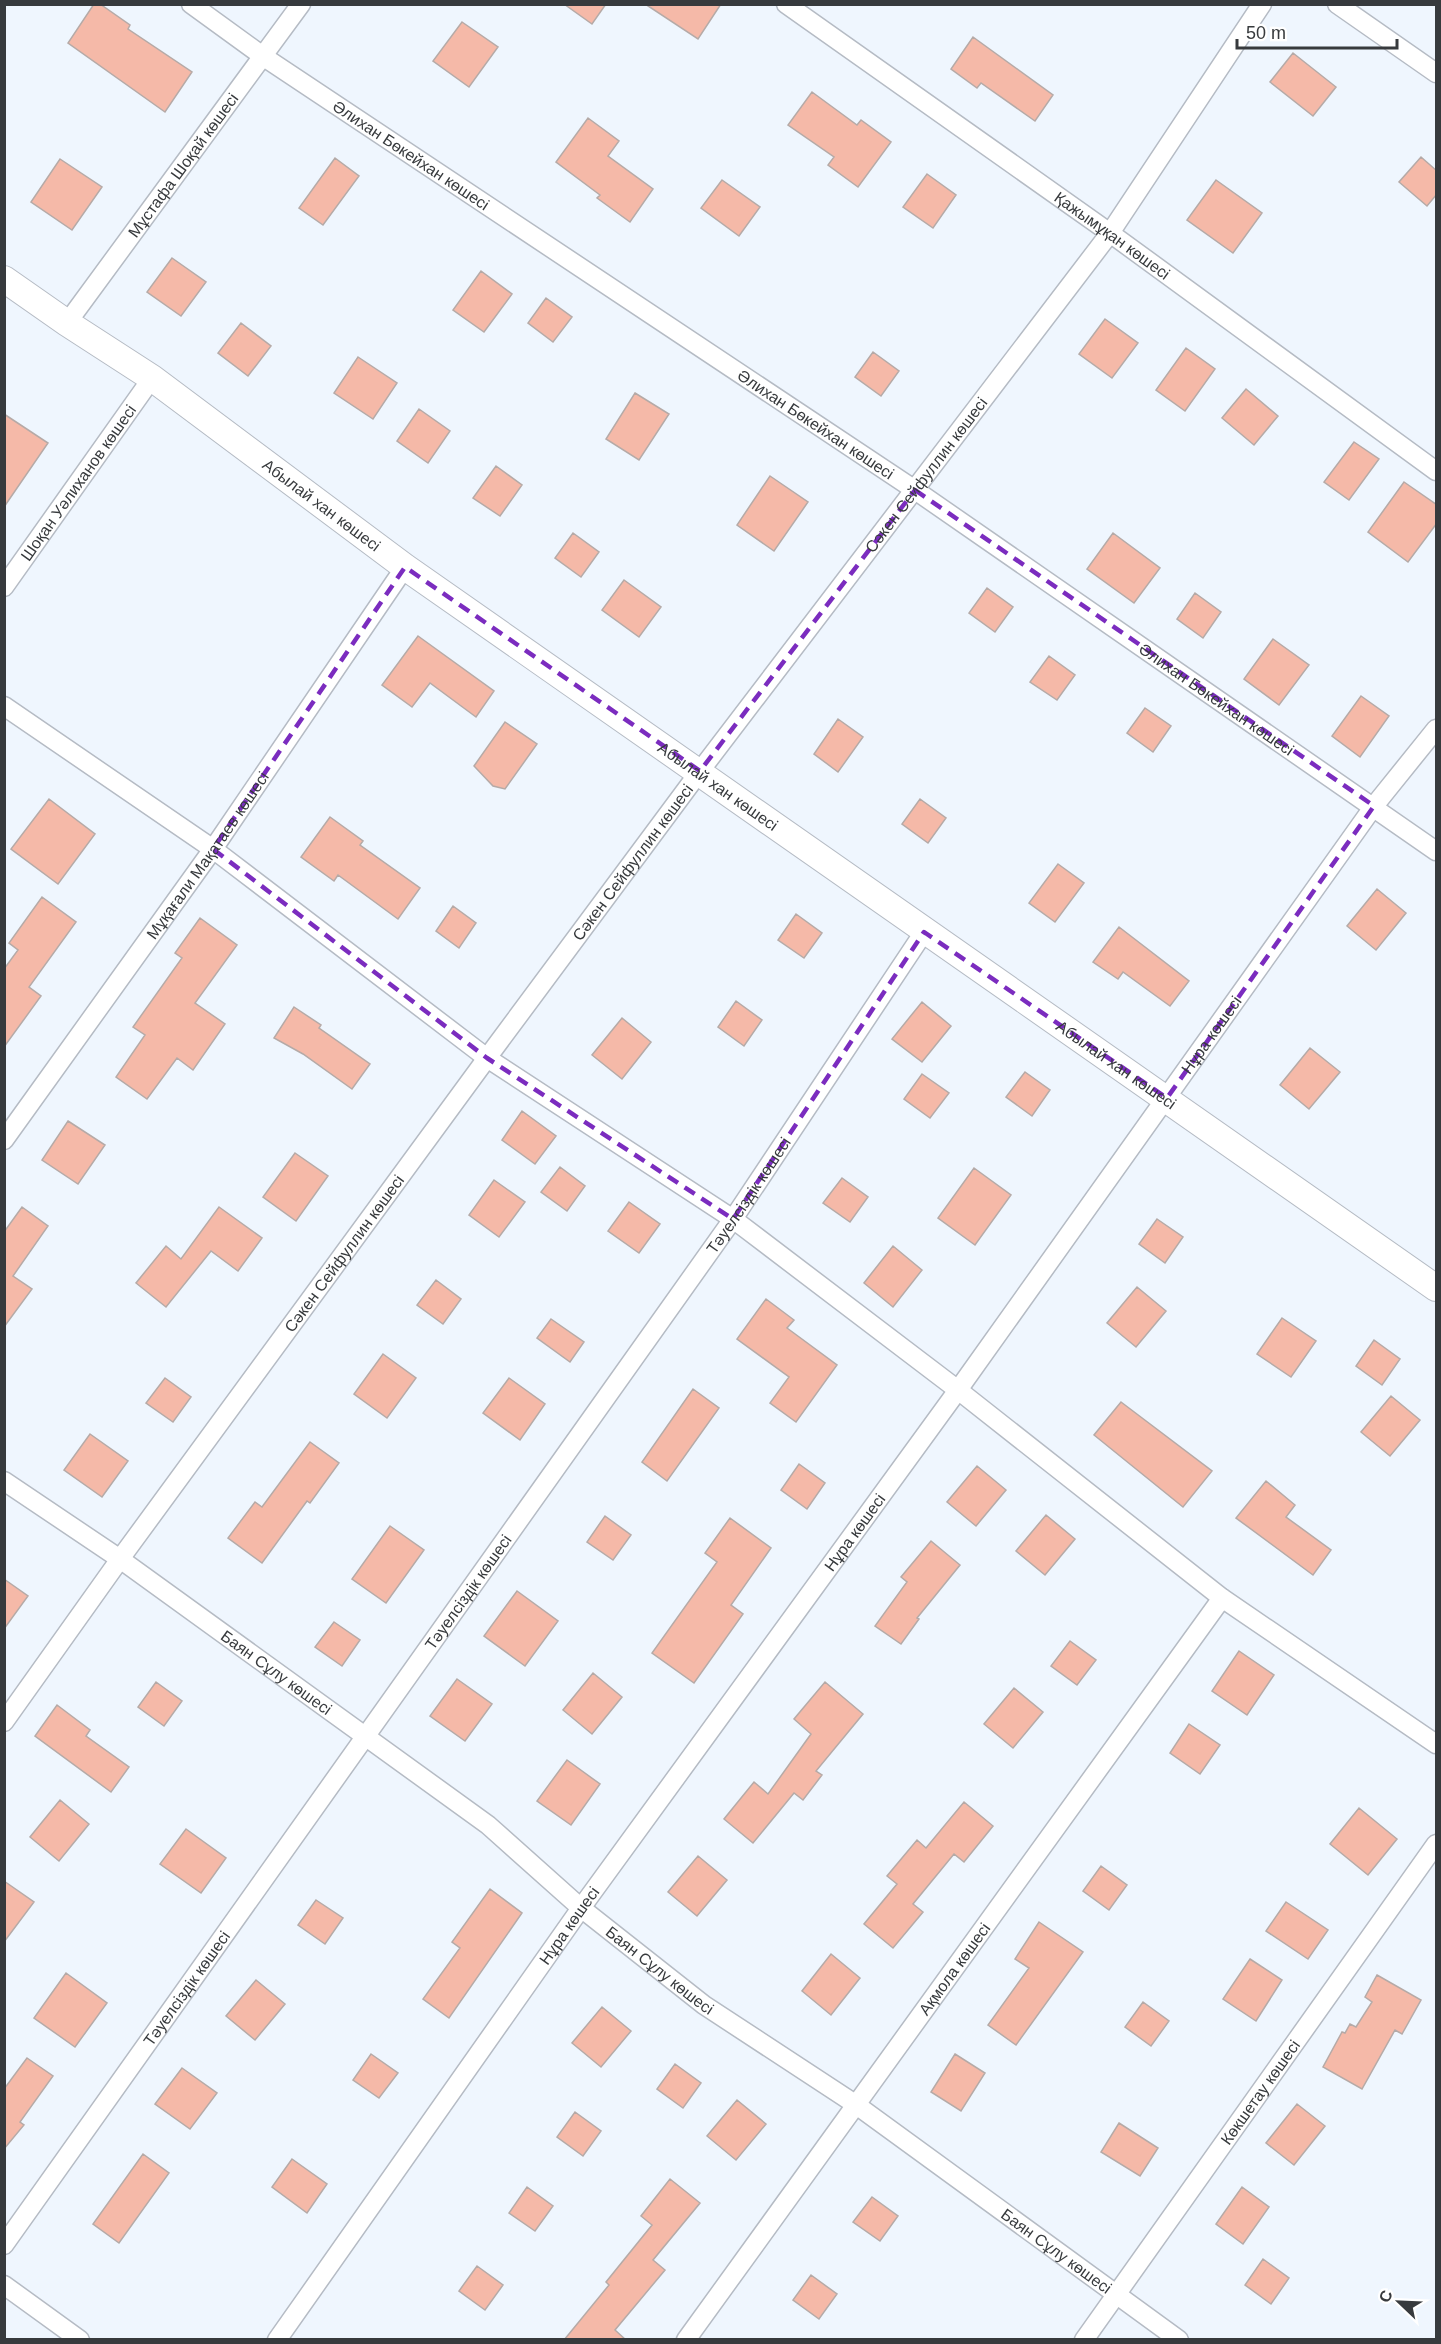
<svg xmlns="http://www.w3.org/2000/svg" width="1441" height="2344" font-family="Helvetica,sans-serif">
<style>
.building{fill:#f5b9a8;stroke:#b5aaa7;stroke-width:1.5}
.lines{fill:none;stroke-linecap:round;stroke-linejoin:round}
.street-casing{stroke:#b5bbc4;stroke-width:21}
.secondary-casing{stroke:#b5bbc4;stroke-width:28}
.street{stroke:#fff;stroke-width:18}
.secondary{stroke:#fff;stroke-width:26}
.marked{fill:none;stroke:#7b2cbf;stroke-width:4.5;stroke-dasharray:12 8;stroke-linejoin:round}
.labels{text-anchor:middle;dominant-baseline:central;stroke-width:4.5;stroke-linejoin:round;paint-order:stroke}
.street-label{font-size:16px;fill:#373a3d;stroke:#fff}
</style>
<rect width="100%" height="100%" fill="#eff6fe"/>
<path class="building" d="M94,4H100L130,25L128,29L192,72L165,112L68,43Z
M564,4H606L592,24Z
M645,4H721L698,39Z
M462,22L498,47L469,87L433,61Z
M973,37L1053,95L1035,121L981,83L977,88L951,69Z
M1293,53L1336,87L1313,116L1270,82Z
M812,92L857,125L861,120L891,142L858,187L828,165L834,157L788,125Z
M588,118L619,141L608,156L653,189L630,222L597,198L600,195L556,162Z
M1421,157L1437,171V194L1427,206L1399,182Z
M335,158L359,176L323,225L299,208Z
M60,159L102,187L72,230L31,202Z
M927,174L956,195L933,228L903,207Z
M722,180L760,207L739,236L701,208Z
M1216,180L1262,213L1233,253L1187,220Z
M172,258L206,282L181,316L147,292Z
M481,271L512,294L484,332L453,310Z
M546,298L572,317L553,342L528,323Z
M1105,319L1138,343L1112,378L1079,354Z
M241,323L271,346L248,376L218,353Z
M1186,348L1215,369L1185,411L1156,390Z
M873,352L899,371L881,396L855,377Z
M358,357L397,383L373,419L334,393Z
M1246,389L1278,416L1254,445L1222,418Z
M635,393L669,414L639,460L606,439Z
M419,409L450,431L428,463L397,441Z
M4,414L48,443L4,507Z
M1354,442L1379,459L1349,500L1324,482Z
M496,466L522,485L500,516L473,498Z
M770,476L808,502L774,551L737,525Z
M1404,482L1437,505V523L1408,562L1368,532Z
M573,533L599,552L581,577L555,558Z
M1113,533L1160,568L1134,603L1087,569Z
M624,580L661,607L639,637L602,610Z
M987,588L1013,607L995,632L969,613Z
M1195,593L1221,612L1203,638L1177,619Z
M418,636L494,691L476,717L430,683L412,707L382,685Z
M1273,639L1309,665L1279,705L1244,679Z
M1049,656L1075,675L1057,700L1030,682Z
M1361,696L1389,716L1360,757L1332,736Z
M1145,708L1171,726L1153,752L1127,733Z
M838,719L863,737L838,772L814,754Z
M505,722L537,744L505,789L493,786L474,766Z
M49,799L95,834L58,884L11,849Z
M920,799L946,818L928,843L902,824Z
M330,817L363,841L360,845L420,888L398,919L338,875L334,881L301,857Z
M1058,864L1084,883L1055,922L1029,903Z
M1377,889L1406,913L1376,950L1347,926Z
M42,897L76,922L29,987L41,996L4,1047V969L18,950L9,943Z
M453,906L476,923L459,948L436,931Z
M796,914L822,933L804,958L778,940Z
M200,918L237,945L195,1003L225,1024L193,1070L177,1058L147,1099L116,1077L145,1035L133,1027L182,958L175,953Z
M1119,927L1189,981L1170,1006L1123,972L1118,979L1093,962Z
M736,1001L762,1020L744,1046L718,1027Z
M922,1002L951,1026L922,1062L892,1039Z
M294,1007L321,1025L319,1028L370,1064L352,1089L303,1054L274,1038Z
M622,1018L651,1042L622,1079L592,1055Z
M1310,1048L1340,1072L1309,1109L1280,1085Z
M1025,1072L1050,1090L1032,1116L1006,1097Z
M922,1074L949,1093L930,1118L904,1099Z
M522,1111L556,1136L535,1164L502,1140Z
M68,1121L105,1145L78,1184L42,1160Z
M295,1153L328,1176L296,1221L263,1197Z
M560,1167L585,1186L567,1211L541,1192Z
M974,1168L1011,1195L975,1245L938,1218Z
M842,1178L868,1197L850,1222L823,1203Z
M494,1180L525,1202L499,1237L469,1215Z
M629,1202L660,1224L639,1253L608,1231Z
M22,1207L48,1226L13,1276L32,1289L4,1327V1232Z
M219,1207L262,1238L238,1271L211,1251L166,1307L136,1283L166,1246L181,1259Z
M1157,1219L1183,1237L1165,1263L1139,1244Z
M893,1246L922,1270L893,1307L864,1283Z
M436,1280L461,1299L443,1324L417,1305Z
M1137,1287L1166,1311L1136,1347L1107,1323Z
M766,1299L794,1320L787,1328L837,1365L796,1422L770,1403L789,1377L737,1339Z
M1282,1318L1316,1341L1291,1377L1257,1354Z
M551,1319L584,1342L570,1362L537,1338Z
M1374,1340L1400,1359L1382,1385L1356,1366Z
M383,1354L416,1378L387,1418L354,1394Z
M165,1378L191,1397L173,1422L146,1403Z
M509,1378L545,1404L520,1440L483,1413Z
M693,1389L719,1408L667,1481L642,1462Z
M1391,1396L1420,1420L1390,1456L1361,1432Z
M1121,1402L1212,1471L1183,1507L1094,1435Z
M90,1434L128,1461L102,1497L64,1470Z
M310,1442L339,1463L310,1503L307,1501L262,1563L228,1538L255,1502L262,1507Z
M799,1464L825,1483L807,1509L781,1490Z
M977,1466L1006,1490L976,1526L947,1502Z
M1266,1481L1295,1505L1286,1517L1331,1550L1313,1575L1236,1518Z
M1046,1515L1075,1539L1045,1575L1016,1551Z
M605,1516L631,1535L613,1560L587,1542Z
M730,1518L771,1548L731,1605L743,1614L694,1683L652,1653L717,1562L705,1553Z
M390,1526L424,1550L386,1603L352,1579Z
M931,1541L960,1565L917,1618L919,1619L901,1644L875,1626L907,1582L901,1577Z
M4,1579L28,1596L4,1629Z
M517,1591L558,1621L525,1666L484,1636Z
M334,1622L360,1640L342,1666L315,1647Z
M1070,1641L1096,1660L1077,1685L1051,1666Z
M1239,1651L1274,1675L1247,1715L1212,1691Z
M593,1673L622,1697L592,1734L563,1710Z
M457,1679L492,1704L465,1741L430,1716Z
M156,1682L182,1701L164,1726L138,1707Z
M825,1682L863,1714L816,1771L822,1775L803,1800L794,1793L753,1843L724,1819L754,1782L768,1794L811,1734L794,1719Z
M1014,1688L1043,1712L1013,1748L984,1724Z
M57,1705L90,1730L86,1736L129,1767L111,1792L35,1736Z
M1189,1724L1220,1745L1200,1774L1170,1753Z
M567,1760L600,1784L571,1825L537,1801Z
M60,1800L89,1824L59,1861L30,1837Z
M964,1802L993,1826L964,1862L954,1854L913,1904L923,1912L893,1948L864,1924L897,1884L887,1876L917,1840L926,1848Z
M1359,1808L1397,1839L1368,1875L1330,1844Z
M186,1829L226,1858L201,1893L160,1864Z
M698,1856L727,1880L697,1916L668,1892Z
M1101,1866L1127,1885L1109,1910L1083,1891Z
M4,1881L34,1902L4,1942Z
M490,1889L522,1913L449,2018L423,1999L460,1948L452,1942Z
M316,1900L343,1918L325,1944L298,1925Z
M1286,1902L1328,1930L1308,1959L1266,1931Z
M1039,1922L1083,1952L1016,2045L988,2025L1029,1968L1015,1959Z
M831,1954L860,1978L831,2015L802,1991Z
M1250,1959L1282,1980L1256,2021L1223,1999Z
M66,1973L107,2003L75,2047L34,2018Z
M1377,1975L1421,2000L1402,2034L1395,2030L1362,2089L1323,2067L1342,2032L1345,2033L1350,2024L1356,2027L1372,2002L1365,1997Z
M256,1980L285,2004L255,2040L226,2016Z
M1143,2002L1169,2021L1151,2046L1125,2027Z
M602,2007L631,2031L601,2067L572,2043Z
M371,2054L398,2073L379,2098L353,2080Z
M955,2054L985,2073L961,2111L931,2092Z
M27,2058L53,2076L20,2122L24,2125L4,2149V2089Z
M675,2064L701,2083L683,2108L657,2089Z
M182,2068L217,2093L190,2129L155,2104Z
M737,2100L766,2124L736,2160L707,2136Z
M1297,2104L1325,2126L1294,2165L1266,2143Z
M575,2112L601,2131L583,2156L557,2137Z
M1119,2123L1158,2148L1140,2176L1101,2152Z
M143,2154L169,2173L119,2243L93,2224Z
M292,2159L327,2184L307,2213L272,2187Z
M670,2179L700,2203L653,2260L665,2270L615,2330L626,2340H564L609,2285L606,2282L652,2225L641,2216Z
M527,2187L553,2206L535,2231L509,2213Z
M1242,2187L1269,2207L1243,2244L1216,2224Z
M872,2197L898,2216L880,2241L853,2222Z
M1263,2259L1289,2278L1271,2304L1245,2285Z
M477,2266L503,2285L485,2310L459,2291Z
M811,2275L837,2294L819,2319L793,2300Z"/>
<g class="lines">
<defs>
<g id="street">
<path id="s1" d="M191,4L264,57L915,490L1436,851"/>
<path id="s2" d="M786,4L1110,233L1436,471"/>
<path d="M1337,4L1436,73"/>
<path id="s3" d="M67,323L301,4"/>
<path id="s4" d="M4,587L152,378"/>
<path d="M4,706L213,849L487,1058L733,1219L958,1390L1222,1598L1436,1744"/>
<path id="s5" d="M4,1140L213,849L405,567"/>
<path id="s6" d="M4,1481L120,1559L488,1825L581,1908L704,2005L855,2104L1179,2340"/>
<path id="s7" d="M4,1722L120,1559L487,1058L700,771L1110,233L1262,4"/>
<path id="s8" d="M4,2245L733,1219L924,932"/>
<path d="M4,2285L80,2340"/>
<path id="s9" d="M277,2340L581,1908L958,1390L1374,806L1436,729"/>
<path id="s10" d="M686,2340L1222,1598"/>
<path id="s11" d="M1084,2340L1436,1844"/>
</g>
<g id="secondary">
<path id="s12" d="M4,279L67,323L152,378L405,567L1436,1288"/>
</g>
</defs>
<use href="#street" class="street-casing"/>
<use href="#secondary" class="secondary-casing"/>
<use href="#street" class="street"/>
<use href="#secondary" class="secondary"/>
</g>
<path class="marked" d="M915,490L1374,806L1167,1098L924,932L733,1219L487,1058L213,849L405,567L700,771Z"/>
<g class="labels">
<g class="street-label">
<text stroke="none"><textPath href="#s1" startOffset="267">Әлихан Бөкейхан көшесі</textPath></text>
<text stroke="none"><textPath href="#s3" startOffset="196">Мұстафа Шоқай көшесі</textPath></text>
<text stroke="none"><textPath href="#s2" startOffset="400">Қажымұқан көшесі</textPath></text>
<text stroke="none"><textPath href="#s1" startOffset="753">Әлихан Бөкейхан көшесі</textPath></text>
<text stroke="none"><textPath href="#s7" startOffset="1551">Сәкен Сейфуллин көшесі</textPath></text>
<text stroke="none"><textPath href="#s4" startOffset="128">Шоқан Уәлиханов көшесі</textPath></text>
<text stroke="none"><textPath href="#s12" startOffset="390">Абылай хан көшесі</textPath></text>
<text stroke="none"><textPath href="#s1" startOffset="1239">Әлихан Бөкейхан көшесі</textPath></text>
<text stroke="none"><textPath href="#s12" startOffset="876">Абылай хан көшесі</textPath></text>
<text stroke="none"><textPath href="#s5" startOffset="350">Мұқағали Мақатаев көшесі</textPath></text>
<text stroke="none"><textPath href="#s7" startOffset="1065">Сәкен Сейфуллин көшесі</textPath></text>
<text stroke="none"><textPath href="#s9" startOffset="1605">Нұра көшесі</textPath></text>
<text stroke="none"><textPath href="#s12" startOffset="1362">Абылай хан көшесі</textPath></text>
<text stroke="none"><textPath href="#s8" startOffset="1287">Тәуелсіздік көшесі</textPath></text>
<text stroke="none"><textPath href="#s7" startOffset="579">Сәкен Сейфуллин көшесі</textPath></text>
<text stroke="none"><textPath href="#s9" startOffset="993">Нұра көшесі</textPath></text>
<text stroke="none"><textPath href="#s8" startOffset="801">Тәуелсіздік көшесі</textPath></text>
<text stroke="none"><textPath href="#s6" startOffset="333">Баян Сұлу көшесі</textPath></text>
<text stroke="none"><textPath href="#s9" startOffset="507">Нұра көшесі</textPath></text>
<text stroke="none"><textPath href="#s10" startOffset="458">Ақмола көшесі</textPath></text>
<text stroke="none"><textPath href="#s6" startOffset="819">Баян Сұлу көшесі</textPath></text>
<text stroke="none"><textPath href="#s8" startOffset="315">Тәуелсіздік көшесі</textPath></text>
<text stroke="none"><textPath href="#s11" startOffset="304">Көкшетау көшесі</textPath></text>
<text stroke="none"><textPath href="#s6" startOffset="1305">Баян Сұлу көшесі</textPath></text>
</g>
</g>
<rect width="1441" height="2344" fill="none" stroke="#373a3d" stroke-width="12"/>
<g transform="translate(1399 2302) rotate(293)" stroke="#ffffff" stroke-width="4.5" paint-order="stroke">
<path d="M0-4.5L10 22L0 15L-10 22Z" fill="#373a3d"/>
<text y="-9" font-size="16" font-weight="bold" text-anchor="middle" fill="#373a3d">С</text>
</g>
<path d="M1237 39v9h160v-9" fill="none" stroke="#373a3d" stroke-width="3"/>
<text x="1246" y="39" font-size="18" fill="#373a3d" stroke="#ffffff" stroke-width="4.5" paint-order="stroke">50 m</text>
</svg>
